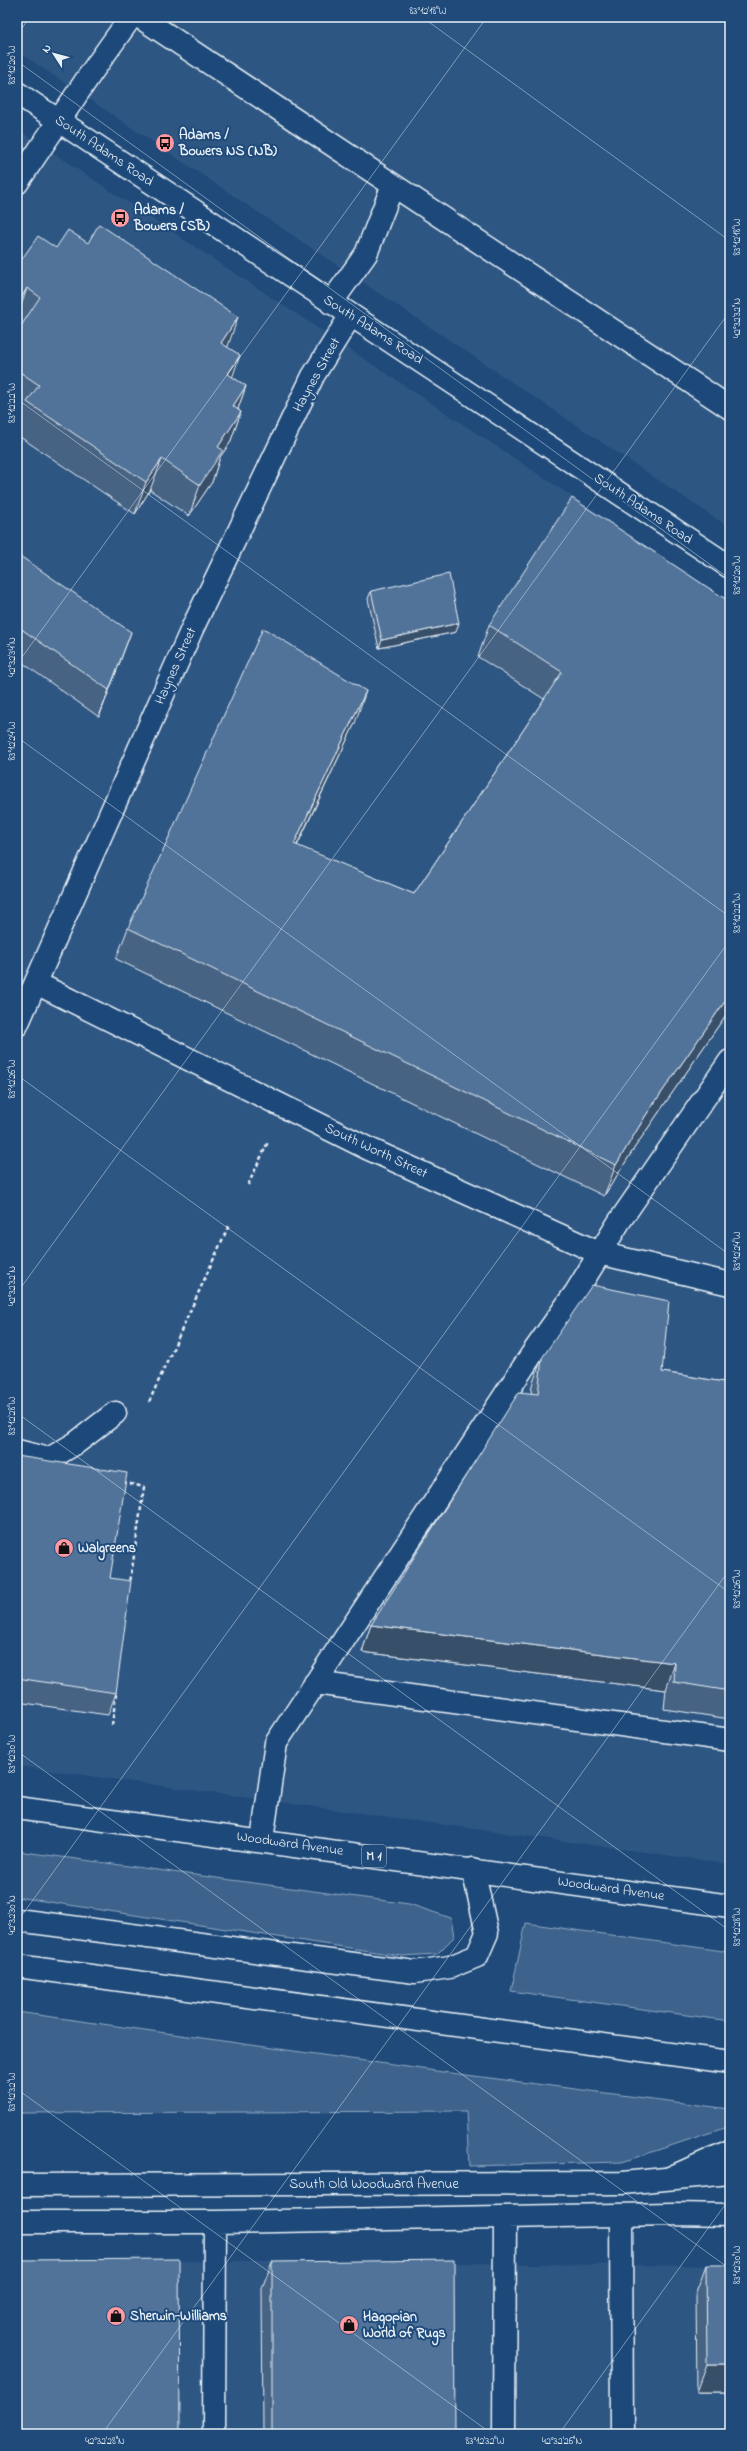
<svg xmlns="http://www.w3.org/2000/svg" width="747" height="2451" font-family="'Indie Flower',sans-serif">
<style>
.built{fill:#2e5683}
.green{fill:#3c628c;stroke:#92aac2}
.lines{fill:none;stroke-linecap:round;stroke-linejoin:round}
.minor-casing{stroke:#e8f1f8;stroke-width:25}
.major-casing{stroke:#e8f1f8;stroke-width:25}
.path{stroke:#e8f1f8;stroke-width:2.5;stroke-dasharray:4 3;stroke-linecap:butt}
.minor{stroke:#1f4a7a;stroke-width:22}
.major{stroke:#1f4a7a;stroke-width:22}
.wall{fill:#466384;stroke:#e8f1f8}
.shaded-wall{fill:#39506b;stroke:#e8f1f8}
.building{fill:#517399;stroke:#e8f1f8}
.ticks{fill:none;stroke:#e8f1f8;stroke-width:1;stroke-opacity:0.45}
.labels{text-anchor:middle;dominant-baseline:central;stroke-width:4;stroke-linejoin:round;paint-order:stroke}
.shield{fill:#1f4a7a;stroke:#acbfd2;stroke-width:1}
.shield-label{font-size:13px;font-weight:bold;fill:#e8f1f8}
.poi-label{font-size:14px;font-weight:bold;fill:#e8f1f8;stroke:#1f4a7a;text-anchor:start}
.street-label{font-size:14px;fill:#e8f1f8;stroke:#1f4a7a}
.neatline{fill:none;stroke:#e8f1f8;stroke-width:1.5}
.ticks-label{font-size:10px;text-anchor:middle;fill:#e8f1f8}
</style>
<rect width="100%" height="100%" fill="#1f4a7a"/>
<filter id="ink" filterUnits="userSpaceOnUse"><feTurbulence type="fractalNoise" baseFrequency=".025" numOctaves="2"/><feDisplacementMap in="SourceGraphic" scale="8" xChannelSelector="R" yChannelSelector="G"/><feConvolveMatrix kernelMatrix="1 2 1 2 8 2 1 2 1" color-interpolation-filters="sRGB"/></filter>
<g filter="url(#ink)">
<path class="built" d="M17,17H730V528L17,51Z
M17,129L730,601V1864L17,1766Z
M251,2261L730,2266V2434H17V2262Z"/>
<path class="green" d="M17,1851L409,1904L451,1918L454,1937L437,1954L402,1956L17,1897Z
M526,1923L730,1952V2021L511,1991Z
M17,2012L443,2072L730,2109V2126L622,2162L469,2166L466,2111L17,2113Z"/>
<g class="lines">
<defs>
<path id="minor" d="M140,17L393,185
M17,93L730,567
M17,183L91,73L131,17
M331,303L366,254L393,185L730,408
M36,983L367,1148L599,1253L730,1284
M17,1025L192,629L313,376L351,315
M17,1451L49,1459L76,1443L115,1413
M315,1683L730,1740
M262,1840L276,1743L532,1354L576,1292L619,1222L730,1061
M17,2185L622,2183L730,2173
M621,2216L622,2434
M17,2222H215L672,2214L730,2215
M214,2434L215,2222
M504,2434L505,2217"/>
<path id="major" d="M17,1808L730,1906
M17,1920L415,1972L450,1967L477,1956L487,1933L473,1869
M17,1966L730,2062
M670,2178L730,2151"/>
</defs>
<use href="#minor" class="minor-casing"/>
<use href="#major" class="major-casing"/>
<path class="path" d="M248,1185L268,1142
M149,1402L229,1225
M123,1482L144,1487L130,1583
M112,1725L116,1694"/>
<use href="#minor" class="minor"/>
<use href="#major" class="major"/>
</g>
<path class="wall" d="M56,248L227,347L232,377L246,386L238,409L241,412L230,443L220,457L212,482L189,516L150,490L135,514L17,435V429L23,413L17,409V332L22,324L17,320V266Z
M17,554L121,659L99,717L17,659Z
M371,591L456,632L379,648L368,599Z
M730,602V1009L635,1147L604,1196L116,959L128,928L355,723L297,846L414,894L544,699L478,657L489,625Z
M542,1358L662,1372L730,1383V1719L664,1709L666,1690L362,1652L371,1625L531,1394L532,1385Z
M17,1456L110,1578L116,1693L108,1715L17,1702Z
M272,2262L455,2434H263L262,2288Z
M706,2265L730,2392H697L696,2292Z"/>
<path class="shaded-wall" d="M27,288L17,317V307L20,300Z
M238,317L227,349L221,343Z
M240,355L229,387L228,374Z
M246,386L235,417L233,406Z
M241,412L230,443L220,457L212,482L189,516L200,485L218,447Z
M162,459L150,490L135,514L146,482Z
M459,623L456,632L379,648L382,640Z
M131,632L121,659L99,717L109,690Z
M366,691L355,723L282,876L294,844Z
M730,994V1009L635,1147L604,1196L616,1165L646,1115Z
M371,1625L675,1663L666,1690L362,1652Z
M707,2365H730V2392H697Z"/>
<path class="building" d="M99,224L238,317L221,343L240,355L228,374L246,386L233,406L241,412L218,447L223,450L200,485L162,459L146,482L27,402L39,385L17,370V332L40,297L27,288L20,300L17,299V266L38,236L56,248L68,230L88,243Z
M572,498L730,602V994L646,1115L616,1165L128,928L263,628L366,691L294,844L414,894L562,672L489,625Z
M17,554L131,632L109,690L17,626Z
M449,574L459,623L382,640L371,591Z
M592,1285L669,1301L662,1372L730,1383V1691L674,1682L675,1663L371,1625L519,1392L538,1394L542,1358Z
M17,1456L127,1473L110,1578L131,1581L116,1693L17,1678Z
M179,2259L180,2434H17V2260Z
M454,2260L455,2434H272V2262Z
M706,2265H730V2365H707Z"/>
</g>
<path class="ticks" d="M422,17L730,241M17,35L30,17M17,61L730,579M17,399L730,917M17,664L487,17M17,737L730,1255M17,1075L730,1593M17,1293L730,311M17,1413L730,1931M17,1751L730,2269M17,1922L730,940M17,2089L492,2434M17,2427L27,2434M102,2434L730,1569M559,2434L730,2198"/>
<defs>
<symbol id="bus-disc" viewBox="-11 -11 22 22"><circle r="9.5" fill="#ff9aa2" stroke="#1f4a7a"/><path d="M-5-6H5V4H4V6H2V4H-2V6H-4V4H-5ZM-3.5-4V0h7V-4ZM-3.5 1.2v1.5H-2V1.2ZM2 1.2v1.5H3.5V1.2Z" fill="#111"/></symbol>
<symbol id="shop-disc" viewBox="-11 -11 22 22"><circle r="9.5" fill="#ff9aa2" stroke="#1f4a7a"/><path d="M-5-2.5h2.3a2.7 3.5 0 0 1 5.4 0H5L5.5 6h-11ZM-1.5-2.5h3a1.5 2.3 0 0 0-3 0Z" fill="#111"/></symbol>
</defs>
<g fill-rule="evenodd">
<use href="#bus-disc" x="154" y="132" width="22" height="22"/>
<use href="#bus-disc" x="109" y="207" width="22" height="22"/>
<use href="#shop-disc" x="53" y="1537" width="22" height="22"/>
<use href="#shop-disc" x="105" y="2305" width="22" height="22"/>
<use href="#shop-disc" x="338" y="2314" width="22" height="22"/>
</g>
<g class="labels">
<rect class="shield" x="362" y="1845" width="24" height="22" rx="3"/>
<g class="shield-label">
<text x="374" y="1856">M 1</text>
</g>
<g class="poi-label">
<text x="179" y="135">Adams /<tspan x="179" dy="16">Bowers NS (NB)</tspan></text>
<text x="134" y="210">Adams /<tspan x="134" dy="16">Bowers (SB)</tspan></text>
<text x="78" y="1548">Walgreens</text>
<text x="130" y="2316">Sherwin-Williams</text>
<text x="363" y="2317">Hagopian<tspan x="363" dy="16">World of Rugs</tspan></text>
</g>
<g class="street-label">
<text transform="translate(104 151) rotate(34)">South Adams Road</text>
<text transform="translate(373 330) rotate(33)">South Adams Road</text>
<text transform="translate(317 375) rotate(-61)">Haynes Street</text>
<text transform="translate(643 509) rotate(34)">South Adams Road</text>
<text transform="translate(176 666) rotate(-66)">Haynes Street</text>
<text transform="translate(376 1151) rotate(25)">South Worth Street</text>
<text transform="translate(290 1844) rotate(8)">Woodward Avenue</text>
<text transform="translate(611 1889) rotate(8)">Woodward Avenue</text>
<text x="374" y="2184">South Old Woodward Avenue</text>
</g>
</g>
<rect width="747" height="2451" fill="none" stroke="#1f4a7a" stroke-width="44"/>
<g transform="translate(54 54) rotate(306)" stroke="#1f4a7a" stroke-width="3" paint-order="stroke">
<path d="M0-3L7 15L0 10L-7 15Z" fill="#e8f1f8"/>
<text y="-6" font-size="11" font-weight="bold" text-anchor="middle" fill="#e8f1f8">N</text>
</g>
<rect x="22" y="22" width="703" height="2407" class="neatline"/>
<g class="ticks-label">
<text x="428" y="14">83°12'18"W</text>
<text transform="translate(11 65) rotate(-90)" y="4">83°12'20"W</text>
<text transform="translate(736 237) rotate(-90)" y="4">83°12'18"W</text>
<text transform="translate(736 318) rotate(-90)" y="4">42°32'32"N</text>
<text transform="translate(11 403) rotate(-90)" y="4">83°12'22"W</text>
<text transform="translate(736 575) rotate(-90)" y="4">83°12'20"W</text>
<text transform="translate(11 657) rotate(-90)" y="4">42°32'34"N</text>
<text transform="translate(11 741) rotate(-90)" y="4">83°12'24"W</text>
<text transform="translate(736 913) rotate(-90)" y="4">83°12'22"W</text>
<text transform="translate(11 1079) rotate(-90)" y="4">83°12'26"W</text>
<text transform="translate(736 1251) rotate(-90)" y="4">83°12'24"W</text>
<text transform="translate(11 1286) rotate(-90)" y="4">42°32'32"N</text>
<text transform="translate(11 1416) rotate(-90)" y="4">83°12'28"W</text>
<text transform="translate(736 1589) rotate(-90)" y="4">83°12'26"W</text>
<text transform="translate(11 1754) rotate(-90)" y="4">83°12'30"W</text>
<text transform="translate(11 1915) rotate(-90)" y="4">42°32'30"N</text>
<text transform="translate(736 1927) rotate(-90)" y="4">83°12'28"W</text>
<text transform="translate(11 2092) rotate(-90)" y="4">83°12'32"W</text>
<text transform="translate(736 2265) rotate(-90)" y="4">83°12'30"W</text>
<text x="105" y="2444">42°32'28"N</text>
<text x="485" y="2444">83°12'32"W</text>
<text x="562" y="2444">42°32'26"N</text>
</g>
</svg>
